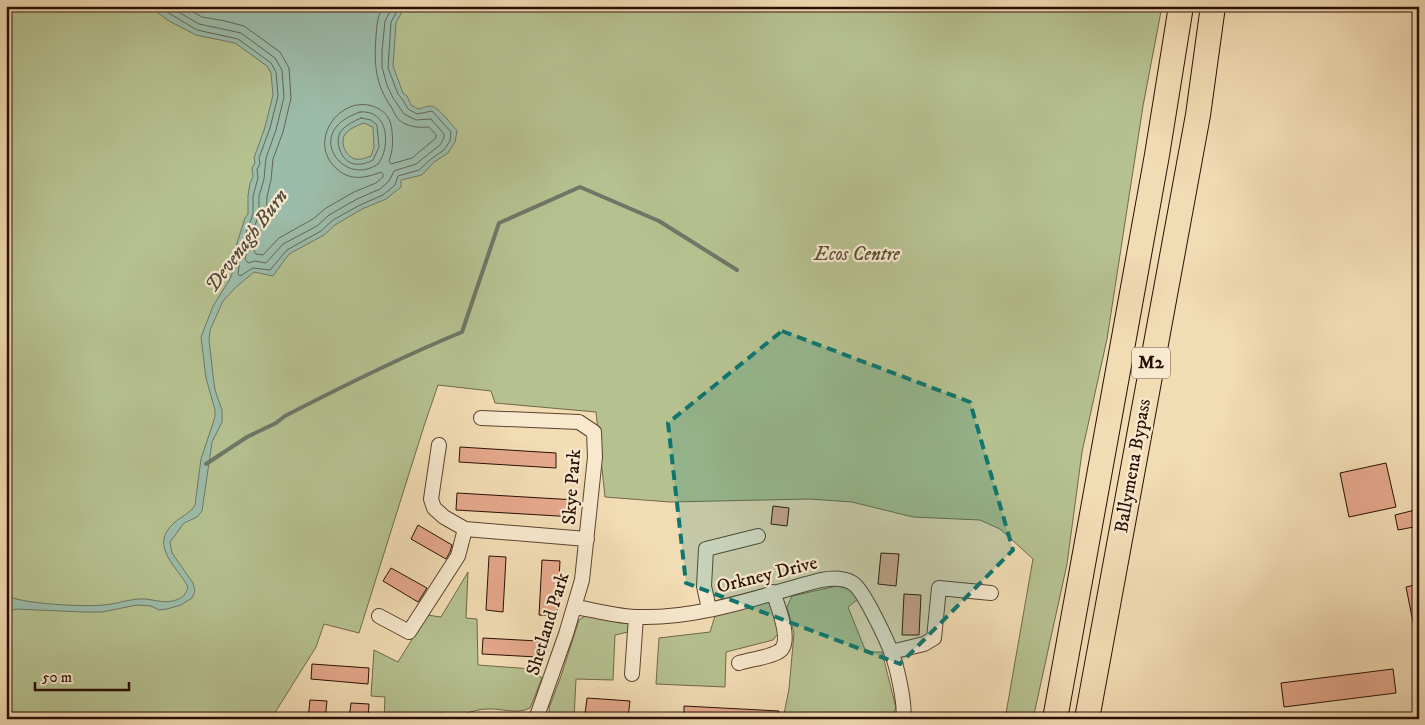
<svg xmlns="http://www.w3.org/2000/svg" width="1425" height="725" font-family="'IM FELL DW Pica',serif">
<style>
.green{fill:#b6c190;stroke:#70684a}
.water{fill:#9cbcaa;stroke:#6e7767;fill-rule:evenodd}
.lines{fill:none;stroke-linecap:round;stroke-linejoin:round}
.shore{stroke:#626656;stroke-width:1}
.stream{stroke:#6e7767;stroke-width:4}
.building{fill:#e5a88c;stroke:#290f03}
.street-casing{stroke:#5b422f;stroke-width:16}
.highway-casing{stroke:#290f03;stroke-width:26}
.street{stroke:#f7e8ce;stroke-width:14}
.highway{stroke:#f2dcb4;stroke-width:24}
.marked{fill:#0f766e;fill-opacity:0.2;stroke:#0f766e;stroke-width:4;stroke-dasharray:10 6;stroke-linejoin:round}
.labels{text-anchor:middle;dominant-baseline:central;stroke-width:4.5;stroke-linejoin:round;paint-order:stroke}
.shield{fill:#f7e8ce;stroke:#675040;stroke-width:1}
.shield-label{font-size:18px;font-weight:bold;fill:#290f03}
.park-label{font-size:19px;font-style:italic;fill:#5a4d34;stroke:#f7e8ce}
.street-label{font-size:19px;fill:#290f03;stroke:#f7e8ce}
.water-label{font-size:20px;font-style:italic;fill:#514c3d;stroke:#f7e8ce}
</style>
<rect width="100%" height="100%" fill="#f2dcb4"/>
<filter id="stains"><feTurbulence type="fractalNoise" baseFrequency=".004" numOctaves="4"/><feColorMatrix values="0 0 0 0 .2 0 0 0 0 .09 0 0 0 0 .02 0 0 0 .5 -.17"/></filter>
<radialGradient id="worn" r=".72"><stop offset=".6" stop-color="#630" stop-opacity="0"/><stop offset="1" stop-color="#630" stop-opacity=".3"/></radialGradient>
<path class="green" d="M6,6H1162L1143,106L1107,339L1082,452L1067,564L1033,719H1005L1033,559L1000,529L980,520L913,517L852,502L810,499L670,502L605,497L596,412L495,403L491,391L438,385L424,426L359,633L324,624L316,647L271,719H6Z
M468,572L466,618L477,619L478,665L532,669L542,678L530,708C516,715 502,708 487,709C472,709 456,719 444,719L441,712L423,719H384L385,697L371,696L374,650L398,662L427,615L441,617Z
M837,586L851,589L858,599L848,607L866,652H882L896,708L891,719H861L857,716L852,719H783L789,689L794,633L787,607L792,596Z
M767,602L773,606L780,631L773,640L726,652L725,687L656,684L659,638L710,632L715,616Z
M587,615L627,623L630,627L628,632L615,635L613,680L576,679L574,719H553L550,716L549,708L561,676L579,620Z"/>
<path class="water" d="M149,6H405L396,23L393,66L403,93L407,96L411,105L418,109C422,109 425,106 430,106C437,105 452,125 457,131L455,142L448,153L434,162L422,175L401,180V187L386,199L362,209L335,225L324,235L289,254L273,276L254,272L235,288L223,301L210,330L209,340L213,375L215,390L222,410V422L212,442L202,511L197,517L184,523L170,542L172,553L193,583L195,591L192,598L181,605L167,609L159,610L151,606L137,605L102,612H83L16,609L6,613V573L8,596C23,604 85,607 104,605C117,604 132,598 145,599C156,600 165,604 176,600C183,598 186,594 188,587C178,567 148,546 174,523C180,517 191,513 195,505L201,459L215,417V410L206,378L201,337L213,306L230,279L234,268L237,243L245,218L248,214V196L250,183L253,177L252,168L255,163L254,158L265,127L273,95L271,73L267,66L235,43L196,35L169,21ZM364,123L373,127L374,147L371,156C366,158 361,160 355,159C345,156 339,141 346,133C351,128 358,125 364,123Z"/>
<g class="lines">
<path class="shore" d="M157,6L197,30L238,39L271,63L276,72L278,96L270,128L259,158L260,164L257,169L258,178L253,196V214L242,244L238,274L240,276L253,268L270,270L287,250L321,231L333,220L360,205L383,195L395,185L398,176L419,170L431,159L444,150L450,141L451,132L432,111L417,114L408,109L403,100L398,94L388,68L391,22L400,6
M168,6L199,24L241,33L275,58L282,70L284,97L276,130L266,158L264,179L259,196V215L251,235L245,259L248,263L255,261L266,263L283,244L317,226L329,215L357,199L380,189L389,181L394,171L416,164L440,145L444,138V134L431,119L416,120L404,114L393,98L387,85L382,67V51L385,21L393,6
M182,6L202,17L225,21L244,26L280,52L289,68L291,98L283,132L273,159L271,180L267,197L266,219L258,237L254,251L256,254L263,255L279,238L313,219L326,208L354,192L376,183L383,177V174L381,172C366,178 351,181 338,170C303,141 344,89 379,109C388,114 391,121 392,131C393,142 393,150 389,161L391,164L412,158L436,138V135L429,127C418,128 408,127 399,120C395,116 394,111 391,107C375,83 374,64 376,36C377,24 377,16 384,6
M360,112C389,109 391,147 378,164C349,184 317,149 337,126C343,119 352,115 360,112Z
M361,118L371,120L377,125L379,147L373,160C367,163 361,165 354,164C341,161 334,142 341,131C346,125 354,121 361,118Z"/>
<path class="stream" d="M206,464L247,437L276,423L285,416C343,386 401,357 462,332L499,223L580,187L659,221L737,270"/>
</g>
<path class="building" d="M460,447L556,453V468L459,462Z
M1386,463L1396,507L1349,517L1340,473Z
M457,493L576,500L575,517L456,510Z
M773,506L789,508L787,526L771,524Z
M1419,509V526L1398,530L1395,515Z
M418,525L452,545L450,552L446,559L411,539Z
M881,553L899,554L896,586L878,584Z
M489,556L506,557L503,612L486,610Z
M542,560L560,561L557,616L539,615Z
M391,568L427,588L418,602L383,581Z
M1419,584V626L1414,627L1406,587Z
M904,594L921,595L919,635H902Z
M483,638L538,641L537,657L482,654Z
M312,664L369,668L368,684L311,679Z
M1393,669L1396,693L1284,707L1281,683Z
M587,698L630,701L628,717L585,714Z
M310,700L327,701L325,719H308Z
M351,703L369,704L368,719H349Z
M684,706L779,711V719H684Z"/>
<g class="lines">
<defs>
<path id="street" d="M481,418L579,422L594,432L595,457L582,580L566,634L536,719
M439,445L431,499L434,508L444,517L465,529L587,539
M575,607C595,610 618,617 639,617C701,619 762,595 821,580C833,578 846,577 855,585C865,594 887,640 892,654C897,667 906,706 903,719
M709,609L704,586L706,549L758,536
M379,616L409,632L458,556L465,529
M891,652L924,644L934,638L939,588L991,593
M739,663C751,659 767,658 778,652C794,644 777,604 773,592
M632,674L636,617"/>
<path id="highway" d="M1055,719L1157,155L1181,6
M1087,719L1198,115L1213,6"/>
</defs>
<use href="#street" class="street-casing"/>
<use href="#highway" class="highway-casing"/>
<use href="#street" class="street"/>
<use href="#highway" class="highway"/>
</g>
<path class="marked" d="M782,331L970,402L1013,550L900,664L686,583L668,423Z"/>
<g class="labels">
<rect class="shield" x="1132" y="347.5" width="38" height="31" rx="4"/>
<g class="shield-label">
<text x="1151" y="363">M2</text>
</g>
<g class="park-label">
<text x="857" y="254">Ecos Centre</text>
</g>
<g class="street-label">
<text transform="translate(1133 466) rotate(-80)">Ballymena Bypass</text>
<text transform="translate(572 487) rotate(-86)">Skye Park</text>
<text transform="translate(767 575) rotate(-14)">Orkney Drive</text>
<text transform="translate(548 624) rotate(-73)">Shetland Park</text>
</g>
<g class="water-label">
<text transform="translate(247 241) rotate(-53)">Devenagh Burn</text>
</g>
</g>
<rect width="1425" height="725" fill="none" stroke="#f2dcb4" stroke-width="25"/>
<rect x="8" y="8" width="1410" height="710" fill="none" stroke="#290f03" stroke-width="2.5"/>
<rect x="12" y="12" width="1400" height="700" fill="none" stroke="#290f03"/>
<path d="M35 682v8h94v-8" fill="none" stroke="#290f03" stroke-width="2.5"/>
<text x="42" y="682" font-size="15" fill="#290f03" stroke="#f7e8ce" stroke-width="4" paint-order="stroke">50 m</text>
<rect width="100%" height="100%" filter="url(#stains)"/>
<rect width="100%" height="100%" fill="url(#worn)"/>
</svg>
